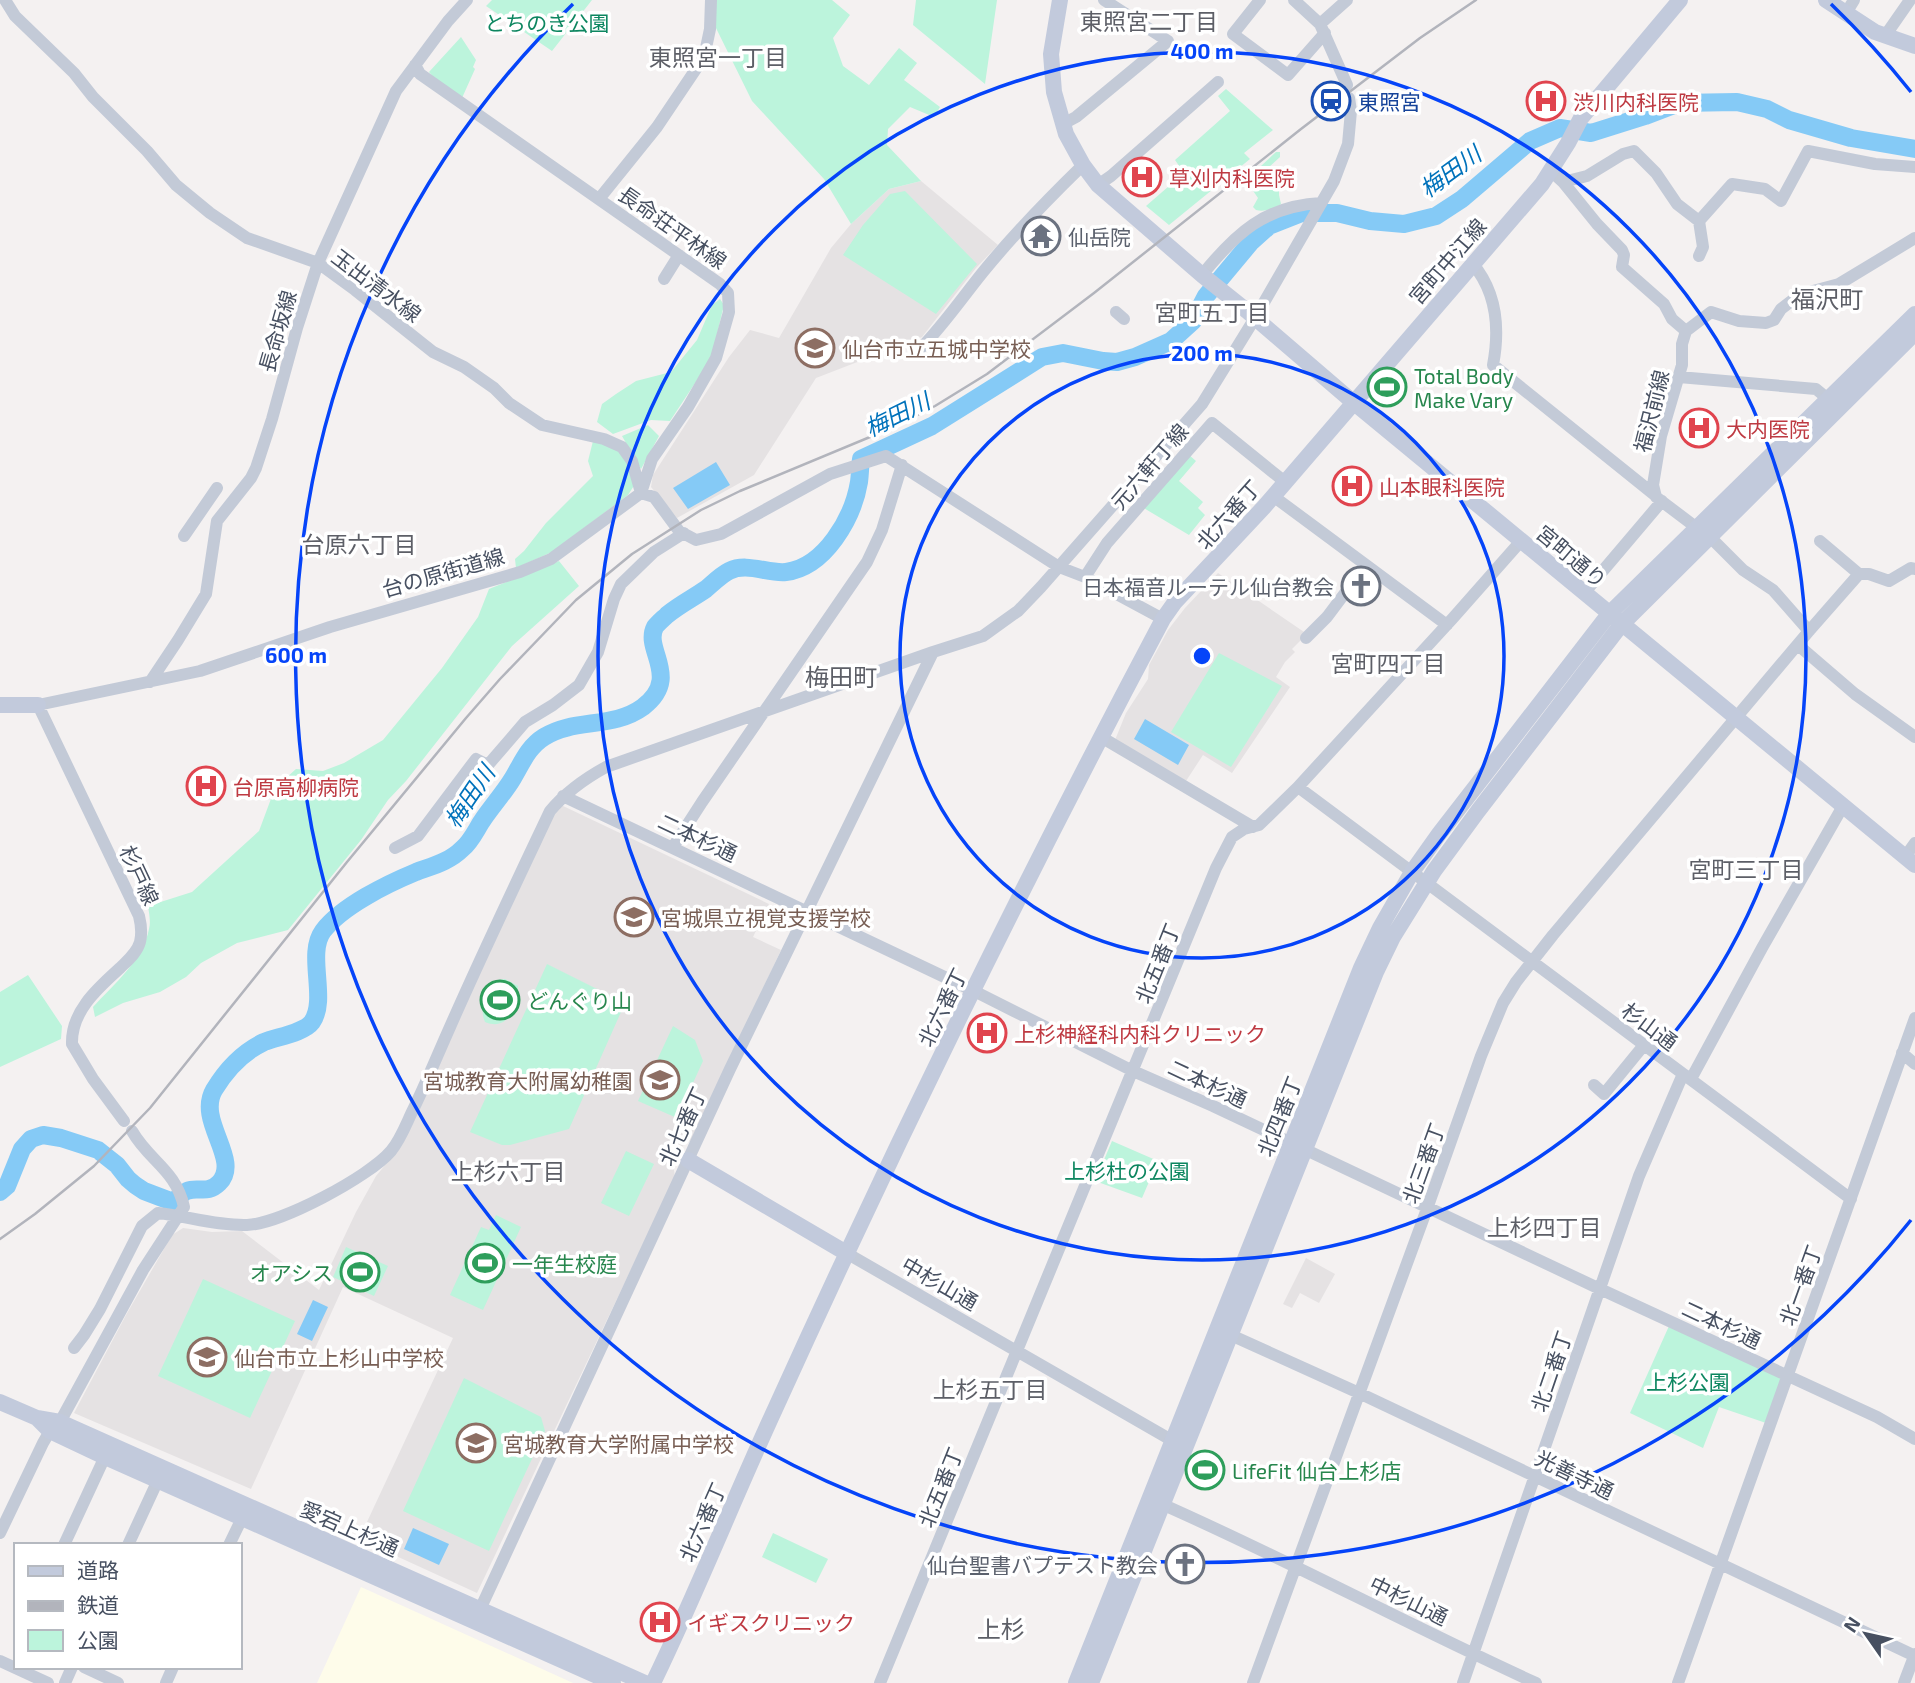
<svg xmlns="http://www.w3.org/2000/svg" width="1915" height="1683" font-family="'Exo 2','Noto Sans JP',sans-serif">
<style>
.commercial{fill:#fefcea}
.education{fill:#e5e2e3}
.green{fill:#bcf4dc}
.water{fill:#85caf6}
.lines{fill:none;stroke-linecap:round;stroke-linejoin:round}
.stream{stroke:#85caf6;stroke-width:2.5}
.river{stroke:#85caf6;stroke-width:18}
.street{stroke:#c3cad7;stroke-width:12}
.secondary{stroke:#c2cadc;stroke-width:16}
.rail{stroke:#b2b4bc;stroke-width:2.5}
.ring{fill:none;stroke:#0544f9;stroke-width:3.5}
.labels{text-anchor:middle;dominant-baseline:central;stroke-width:7;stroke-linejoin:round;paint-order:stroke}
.park-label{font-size:21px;fill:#0d8660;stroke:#fff}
.transit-label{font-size:21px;fill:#164399;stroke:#fff;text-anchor:start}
.health-label{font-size:21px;fill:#be3a42;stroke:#fff;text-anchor:start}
.street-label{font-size:21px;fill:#475061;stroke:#fff}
.worship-label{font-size:21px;fill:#5b616d;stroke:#fff;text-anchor:end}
.education-label{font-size:21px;fill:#785e54;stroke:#fff;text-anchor:start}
.leisure-label{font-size:21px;fill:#27864d;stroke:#fff;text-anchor:start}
.neighbourhood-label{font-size:23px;fill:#5d5f67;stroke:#fff}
.water-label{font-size:23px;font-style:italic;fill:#0072bb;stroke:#fff}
.quarter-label{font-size:24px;fill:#5d5f67;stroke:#fff}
.centre{fill:#0544f9;stroke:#fff;stroke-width:3.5}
.ring-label{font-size:21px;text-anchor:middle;font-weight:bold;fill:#0544f9;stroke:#fff;stroke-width:7;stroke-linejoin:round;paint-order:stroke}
</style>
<rect width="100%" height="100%" fill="#f4f1f1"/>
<path class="commercial" d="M361,1587L573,1683H317Z"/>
<path class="education" d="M921,181L998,245L976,268L922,337L816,378L754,475L677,518L651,487L653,475L729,357L750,330L779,338L831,248L851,224L889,189Z
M1218,573L1307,634L1292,649L1295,652L1285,662L1276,677L1290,687L1232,773L1203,755L1186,781L1115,740L1126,713L1148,679L1149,665L1168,630L1185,608Z
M561,805L769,904L753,937L781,950L692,1140L680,1148L673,1164L675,1177L477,1593L359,1539L453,1338L343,1287L251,1489L74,1413L126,1315L172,1235L183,1228L212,1232L242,1231L319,1290L356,1212L376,1176L386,1164L550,818Z
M1306,1258L1335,1274L1319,1303L1300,1293L1292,1308L1283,1304Z"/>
<path class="green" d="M492,0H592L552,51L486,6Z
M714,0H832L850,15L833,38L843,66L869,85L899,48L917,63L904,80L940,107L934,117L910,107L888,129L887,145L921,181L889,189L851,224L824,179L752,101L715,26Z
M916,0H997L985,84L913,25Z
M461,37L476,60L473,67L475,69L462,98L434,78L429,72Z
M1226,89L1273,130L1244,153L1250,159L1169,225L1146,206L1184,173L1175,160L1230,111L1218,96Z
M1276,152H1280V157L1268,168L1264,177L1279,187V195L1281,204C1275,209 1264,212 1256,210L1253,207L1258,198L1247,182V179Z
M905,191L977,264L936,314L843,255L863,225L890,194Z
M720,299L724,305L711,359L670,421L651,420L613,434L597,422L602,404L616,394L636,381L671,372L697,340L712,305Z
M648,425L659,436L641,469L622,436Z
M593,441C625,449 624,454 635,484L628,495L552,552L516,568L515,559L524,551L546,523L593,476L588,461Z
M1188,454L1196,461L1179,481L1203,502L1198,508L1205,515L1189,535L1142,507Z
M559,561L579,586L512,646L406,781L388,800L361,840L288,930L237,943L201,963L186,977L160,992L123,1003L95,1017L93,1007C114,984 143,960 149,929C151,922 149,913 148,906L192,892L259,831L275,788L296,769L323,771L344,763L383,740L442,668L478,617L489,589Z
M1219,653L1282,686L1231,767L1171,732Z
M547,964L625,1003L569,1129L510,1145H502L470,1132Z
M28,975L62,1026L61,1039L0,1067V992Z
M505,979L518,986C517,1005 509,1032 485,1022C478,1006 488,992 498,980Z
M673,1026L695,1040L703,1061L677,1118L638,1101Z
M1112,1141L1158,1161L1142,1198L1095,1181Z
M626,1151L654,1164L629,1216L601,1203Z
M496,1215L521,1227L483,1310L450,1295L481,1227L489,1230Z
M346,1247L388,1266L374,1296L333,1277Z
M203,1279L295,1321L250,1418L158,1376Z
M1669,1326L1782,1377L1766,1423L1719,1407L1703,1448L1630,1413Z
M464,1378L541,1417L545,1431L489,1551L403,1511Z
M773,1533L828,1559L816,1583L762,1557Z"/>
<path class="water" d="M716,462L730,485L688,509L673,488Z
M1145,719L1189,745L1178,765L1134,739Z
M313,1300L328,1307L312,1341L297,1334Z
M413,1528L449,1544L439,1565L404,1549Z"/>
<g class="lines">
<path class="stream" d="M172,1208L173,1202"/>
<path class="river" d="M0,1192L7,1186L22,1149L31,1139L43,1135L61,1138L98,1150L117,1165L128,1179L135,1185L144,1191L173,1202C177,1199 182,1193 187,1191C198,1186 207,1195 219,1183C242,1160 196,1121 214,1090C226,1070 243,1052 264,1042C276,1037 304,1033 312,1022C328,999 306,954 323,931C342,906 387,884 416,872C432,866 449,862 462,849C471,842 476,830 482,821C492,806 504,793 513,778C522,763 528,747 544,737C574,718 613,729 643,707C682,677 643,650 655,627C658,623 664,618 667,615C679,605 693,598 706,589C713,583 721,575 729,571C747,562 768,574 786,572C825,567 853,518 859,482C860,475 860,467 861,459L932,426L1042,357L1063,353L1103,361L1117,362L1135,357L1171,341L1193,321L1206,296L1251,242L1269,226L1302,213H1337L1370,221L1404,224L1436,216L1462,199L1530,141L1560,128L1591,133L1645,116L1679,103L1737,102L1767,109L1789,120L1851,138L1915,149"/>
<path class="street" d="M5,0L15,16L74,73L93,97L147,151L176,185L210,213L247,238L318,263L355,290L433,352L464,367L494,388L509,403L542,425L604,439L622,447L632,461L641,493
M1260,0L1233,34L1288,75L1325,33
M1294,0L1320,24L1347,85
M1846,13L1854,0
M1320,24L1347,0
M1885,36L1910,0
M415,65L420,74L720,284L728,293L729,312L716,358L688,407L652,459L641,493
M1063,124L1076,117L1168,41L1104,0
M1551,171L1563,182L1597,224L1622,250L1624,255L1622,267L1664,304L1672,319L1686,331L1682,344V365L1661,436L1653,485L1656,497L1697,528
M1563,182L1587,176L1623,154L1634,151L1656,173L1677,204L1699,221L1703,247L1699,256
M1098,185L1111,176L1218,82
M599,199L657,127L698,66L706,48L710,29L711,0
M1699,221L1732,184L1765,189L1781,201L1808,151L1875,164L1915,167
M1472,263C1497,292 1500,328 1493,365L1656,496
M1202,275C1236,233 1265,206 1321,203
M664,279L679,255
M1116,312L1124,319
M1686,331L1711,312L1739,321L1766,323L1774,320L1781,309L1794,299L1813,291L1839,284L1915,238
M922,347C945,323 962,298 983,272C1014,234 1048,199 1083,165
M1679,377L1816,389L1828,399
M1273,496L1447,625
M184,536L217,488
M1710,537L1743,570L1773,590L1809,631
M1820,541L1859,574
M1085,577L1107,543L1212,423L1285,482
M1584,593L1662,501
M1306,638L1327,617L1366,565
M1798,645L1855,694L1915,737
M150,682L178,640L206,594L217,521L251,478L256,468L272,419L297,328L318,263L396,91L448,21L467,0
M1101,737L1253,827
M1298,787L1851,1199
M563,796L974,991L1133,1071L1213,1106L1600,1289L1877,1417L1915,1439
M673,847L702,802L867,562L882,530L902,465
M395,848L418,836L476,759L488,765L525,722L553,705L579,685L598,652L614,599L621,584L654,552L684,533
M1905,857L1915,843
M1902,1053L1915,1064
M1691,1079L1762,948L1843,806
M1594,1085L1604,1094L1644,1045
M124,1121L93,1079L72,1044C71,1011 98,988 120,968C127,961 137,953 140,942C142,934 141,924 139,916L38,705L200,671L330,627L520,572L551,559L641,493L654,497L679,531L696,540L721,534L830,474L886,456L1059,567L1085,577L1163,619
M848,1254L1173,1441
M1224,1332L1359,1393L1915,1656
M74,1348L84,1335L100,1309L142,1226L158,1213C187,1216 217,1226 247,1225C280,1224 369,1177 391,1151C400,1140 405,1127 411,1114C425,1086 437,1056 450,1027C482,954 516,883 550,811C566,792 584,779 606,767L933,652L983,636L1018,611L1041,587L1202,404L1255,318L1334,181L1348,144L1351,111L1349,98
M1157,1502C1285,1558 1408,1625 1536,1683
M0,1533L43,1443L50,1431L60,1422L143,1270L184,1207C176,1170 149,1161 132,1131
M64,1545L108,1450
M128,1545L158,1480
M229,1545L245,1512
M477,1616L730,1069L933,652
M0,1661L48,1683
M84,1667L118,1683
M65,1683L72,1667
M166,1683L173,1667
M880,1683L1216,868L1232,837L1244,829L1259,825L1298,787L1453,618L1521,541
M1253,1683L1428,1206L1481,1056L1503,1003L1516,982L1553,935L1809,631L1859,574H1869L1889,581L1911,568L1915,569
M1463,1683L1639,1176L1683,1074
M1678,1683L1915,1018
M1904,1683L1915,1654"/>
<path class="secondary" d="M1060,0L1051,54L1054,92L1066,134L1083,165L1098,185L1202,275L1247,311L1353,402L1915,865
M1826,0L1875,32L1915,46
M0,705H38
M688,1160L848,1254
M0,1402L37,1418L60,1422L645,1683
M37,1418L50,1431L105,1457L613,1683
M653,1683C697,1592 734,1498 776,1407C897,1140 1026,877 1163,619L1175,602L1264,507L1542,184L1568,143L1581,118L1680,0
M1076,1683L1361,968L1380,928L1412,872L1439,834L1609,614L1915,314
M1091,1683L1376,972L1393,937L1434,871L1478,811L1621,625L1915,333"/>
<path class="rail" d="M0,1239L35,1214L94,1166L150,1108L347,862L466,718L500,679L576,600L632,554L701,510L740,491L894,427L935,406L987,374L1094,293L1301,129L1420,38L1476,0"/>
</g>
<g class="ring">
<circle cx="1202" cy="656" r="302"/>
<circle cx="1202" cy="656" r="604"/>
<path d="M1911 1220A906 906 0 1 1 573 4M1831 4A906 906 0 0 1 1911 92"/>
</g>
<defs>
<symbol id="station-ring" viewBox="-11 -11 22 22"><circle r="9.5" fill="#fff" stroke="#1a4fb4" stroke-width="1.5"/><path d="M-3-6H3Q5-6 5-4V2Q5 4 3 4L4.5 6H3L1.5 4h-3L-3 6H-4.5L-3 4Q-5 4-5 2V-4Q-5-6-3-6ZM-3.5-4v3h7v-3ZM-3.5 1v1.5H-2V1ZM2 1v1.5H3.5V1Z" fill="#1a4fb4"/></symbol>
<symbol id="hospital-ring" viewBox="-11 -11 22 22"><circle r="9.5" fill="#fff" stroke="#e0444e" stroke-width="1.5"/><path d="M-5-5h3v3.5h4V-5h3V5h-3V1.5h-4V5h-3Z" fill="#e0444e"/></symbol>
<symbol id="temple-ring" viewBox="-11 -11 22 22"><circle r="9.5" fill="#fff" stroke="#6b7280" stroke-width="1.5"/><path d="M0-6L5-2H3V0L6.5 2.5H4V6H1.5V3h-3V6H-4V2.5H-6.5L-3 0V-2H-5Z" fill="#6b7280"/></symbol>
<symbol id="school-ring" viewBox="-11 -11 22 22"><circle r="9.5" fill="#fff" stroke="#8d6e63" stroke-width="1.5"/><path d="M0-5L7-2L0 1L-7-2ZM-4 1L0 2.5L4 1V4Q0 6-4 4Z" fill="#8d6e63"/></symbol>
<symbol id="stadium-ring" viewBox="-11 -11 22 22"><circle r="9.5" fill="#fff" stroke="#2e9e5b" stroke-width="1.5"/><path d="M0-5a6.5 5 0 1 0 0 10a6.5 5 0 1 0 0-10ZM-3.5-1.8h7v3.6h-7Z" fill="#2e9e5b"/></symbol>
<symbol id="church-ring" viewBox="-11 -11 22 22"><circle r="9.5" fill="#fff" stroke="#6b7280" stroke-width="1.5"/><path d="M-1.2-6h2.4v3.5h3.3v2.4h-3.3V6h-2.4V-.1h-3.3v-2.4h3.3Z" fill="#6b7280"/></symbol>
</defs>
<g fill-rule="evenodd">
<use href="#station-ring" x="1309" y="79" width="44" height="44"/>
<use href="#hospital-ring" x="1524" y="79" width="44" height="44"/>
<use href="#hospital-ring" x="1120" y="155" width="44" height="44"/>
<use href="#temple-ring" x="1019" y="214" width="44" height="44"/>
<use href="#school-ring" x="793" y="326" width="44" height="44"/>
<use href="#stadium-ring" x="1365" y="365" width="44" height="44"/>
<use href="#hospital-ring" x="1677" y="406" width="44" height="44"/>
<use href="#hospital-ring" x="1330" y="464" width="44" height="44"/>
<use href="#church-ring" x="1339" y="564" width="44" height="44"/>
<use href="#hospital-ring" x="184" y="764" width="44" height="44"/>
<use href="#school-ring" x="612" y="895" width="44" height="44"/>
<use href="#stadium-ring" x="478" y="978" width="44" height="44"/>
<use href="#hospital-ring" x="965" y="1011" width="44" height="44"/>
<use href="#school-ring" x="638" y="1058" width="44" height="44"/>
<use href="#stadium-ring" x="463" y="1241" width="44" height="44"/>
<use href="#stadium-ring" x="338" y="1250" width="44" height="44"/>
<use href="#school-ring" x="185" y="1335" width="44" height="44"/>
<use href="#school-ring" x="454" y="1421" width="44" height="44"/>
<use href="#stadium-ring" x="1183" y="1448" width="44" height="44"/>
<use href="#church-ring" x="1163" y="1542" width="44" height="44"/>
<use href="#hospital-ring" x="638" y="1600" width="44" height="44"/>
</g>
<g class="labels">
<g class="park-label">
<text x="547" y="22">とちのき公園</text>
<text x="1127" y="1170">上杉杜の公園</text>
<text x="1688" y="1381">上杉公園</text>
</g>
<g class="transit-label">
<text x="1358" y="101">東照宮</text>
</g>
<g class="health-label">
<text x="1573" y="101">渋川内科医院</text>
<text x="1169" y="177">草刈内科医院</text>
<text x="1726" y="428">大内医院</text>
<text x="1379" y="486">山本眼科医院</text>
<text x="233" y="786">台原高柳病院</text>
<text x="1014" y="1033">上杉神経科内科クリニック</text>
<text x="687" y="1622">イギスクリニック</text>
</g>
<g class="street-label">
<text transform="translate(673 227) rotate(35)">長命荘平林線</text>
<text transform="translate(1447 261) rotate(-49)">宮町中江線</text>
<text transform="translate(377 285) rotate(37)">玉出清水線</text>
<text transform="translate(277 331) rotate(-74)">長命坂線</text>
<text transform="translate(1651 411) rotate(-76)">福沢前線</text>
<text transform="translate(1149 466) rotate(-49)">元六軒丁線</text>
<text transform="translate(1228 514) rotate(-48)">北六番丁</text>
<text transform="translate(1572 556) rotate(40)">宮町通り</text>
<text transform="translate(443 572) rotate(-16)">台の原街道線</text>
<text transform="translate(698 837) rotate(25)">二本杉通</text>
<text transform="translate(140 875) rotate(65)">杉戸線</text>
<text transform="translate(1157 963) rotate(-68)">北五番丁</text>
<text transform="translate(942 1007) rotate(-64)">北六番丁</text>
<text transform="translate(1650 1026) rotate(37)">杉山通</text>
<text transform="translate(1208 1083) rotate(25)">二本杉通</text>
<text transform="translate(1279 1116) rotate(-68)">北四番丁</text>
<text transform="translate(682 1126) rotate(-65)">北七番丁</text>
<text transform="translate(1423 1163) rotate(-70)">北三番丁</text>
<text transform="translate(940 1283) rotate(30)">中杉山通</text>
<text transform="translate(1800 1285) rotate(-70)">北一番丁</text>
<text transform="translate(1722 1324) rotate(25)">二本杉通</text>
<text transform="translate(1551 1371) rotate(-71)">北二番丁</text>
<text transform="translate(1575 1474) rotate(26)">光善寺通</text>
<text transform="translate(940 1487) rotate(-68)">北五番丁</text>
<text transform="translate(702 1522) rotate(-66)">北六番丁</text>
<text transform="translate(350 1528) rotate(24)">愛宕上杉通</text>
<text transform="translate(1409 1600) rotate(26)">中杉山通</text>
</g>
<g class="worship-label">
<text x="1068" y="236" text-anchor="start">仙岳院</text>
<text x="1334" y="586">日本福音ルーテル仙台教会</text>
<text x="1158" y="1564">仙台聖書バプテスト教会</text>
</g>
<g class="education-label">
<text x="842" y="348">仙台市立五城中学校</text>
<text x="661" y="917">宮城県立視覚支援学校</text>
<text x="633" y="1080" text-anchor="end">宮城教育大附属幼稚園</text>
<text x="234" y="1357">仙台市立上杉山中学校</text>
<text x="503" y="1443">宮城教育大学附属中学校</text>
</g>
<g class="leisure-label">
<text x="1414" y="375">Total Body<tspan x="1414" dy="24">Make Vary</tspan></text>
<text x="527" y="1000">どんぐり山</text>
<text x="512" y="1263">一年生校庭</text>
<text x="333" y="1272" text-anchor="end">オアシス</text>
<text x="1232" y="1470">LifeFit 仙台上杉店</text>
</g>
<g class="neighbourhood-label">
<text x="1149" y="21">東照宮二丁目</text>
<text x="718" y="57">東照宮一丁目</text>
<text x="1212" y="312">宮町五丁目</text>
<text x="359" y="544">台原六丁目</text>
<text x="1388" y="663">宮町四丁目</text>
<text x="1746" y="869">宮町三丁目</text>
<text x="508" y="1171">上杉六丁目</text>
<text x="1544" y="1227">上杉四丁目</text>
<text x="990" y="1389">上杉五丁目</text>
</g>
<g class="water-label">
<text transform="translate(1450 171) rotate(-36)">梅田川</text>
<text transform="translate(897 414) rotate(-26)">梅田川</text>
<text transform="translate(469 796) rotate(-56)">梅田川</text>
</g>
<g class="quarter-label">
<text x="1827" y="298">福沢町</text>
<text x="841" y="676">梅田町</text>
<text x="1001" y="1628">上杉</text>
</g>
</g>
<circle cx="1202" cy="656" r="10" class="centre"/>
<g class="ring-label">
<text x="1202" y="59">400 m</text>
<text x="1202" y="361">200 m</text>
<text x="296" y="663">600 m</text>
</g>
<rect x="14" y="1543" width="228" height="126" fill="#ffffff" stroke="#b5b9c0" stroke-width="2"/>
<rect x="28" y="1566" width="35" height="10" fill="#c2cadc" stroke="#b5b9c0" stroke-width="2"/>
<text x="77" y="1578" font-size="21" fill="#475061">道路</text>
<rect x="28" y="1601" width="35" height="10" fill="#b2b4bc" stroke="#b5b9c0" stroke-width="2"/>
<text x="77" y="1613" font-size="21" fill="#475061">鉄道</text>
<rect x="28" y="1630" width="35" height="21" fill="#bcf4dc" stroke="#b5b9c0" stroke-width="2"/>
<text x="77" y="1648" font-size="21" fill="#475061">公園</text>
<g transform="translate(1866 1634) rotate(304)" stroke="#ffffff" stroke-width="5" paint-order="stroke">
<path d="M0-5L12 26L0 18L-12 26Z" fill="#475061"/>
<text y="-10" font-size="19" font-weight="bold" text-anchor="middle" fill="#475061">N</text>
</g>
</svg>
